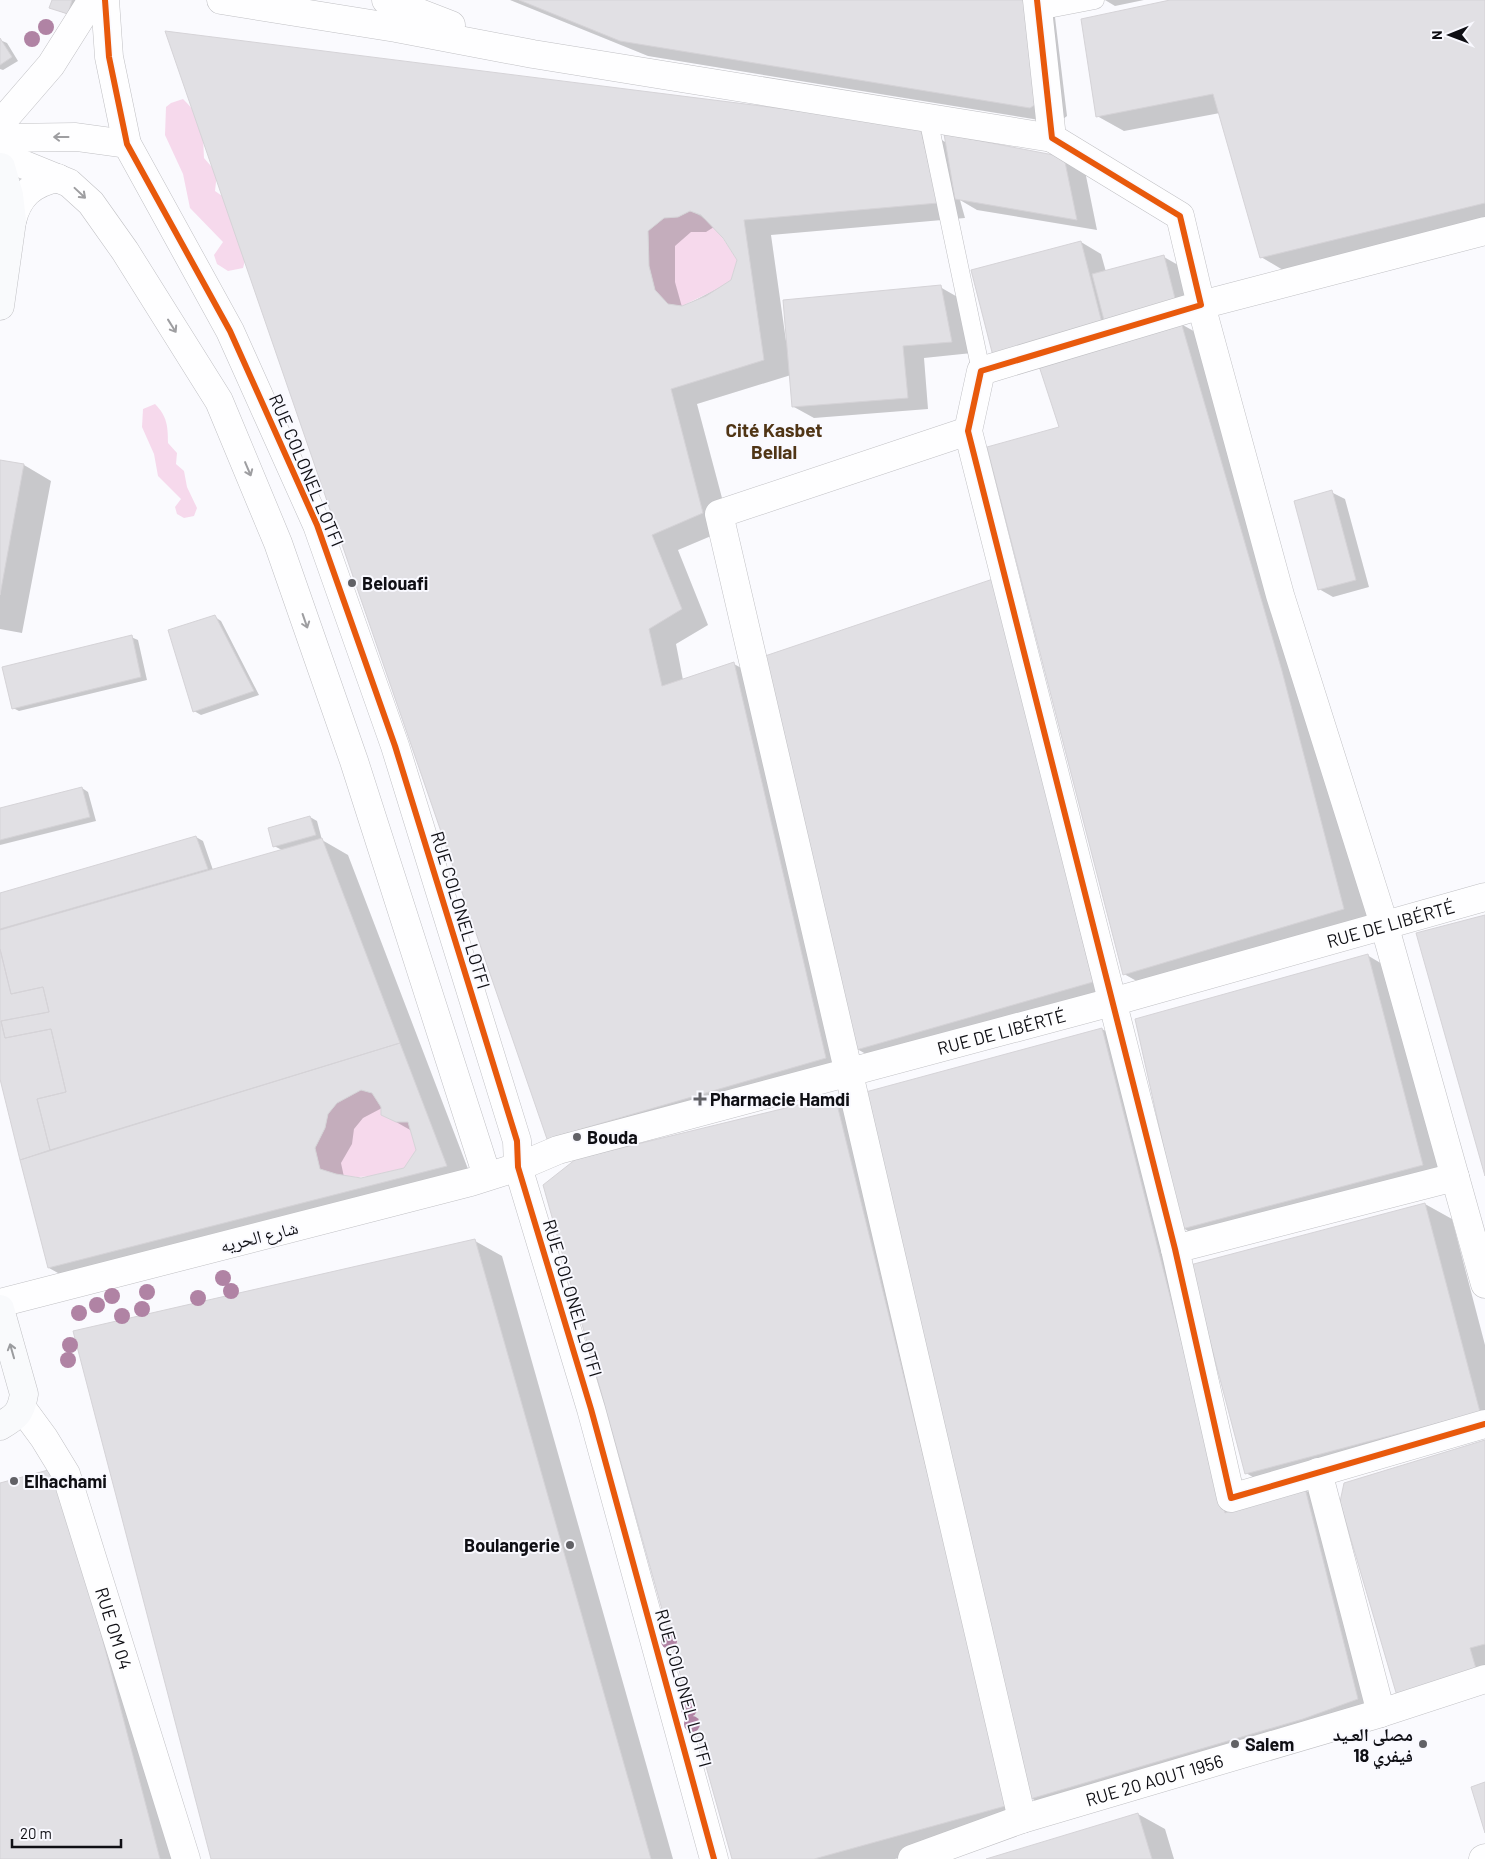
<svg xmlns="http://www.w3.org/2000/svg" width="1485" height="1859" font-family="Barlow,'Noto Naskh Arabic',sans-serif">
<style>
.green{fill:#f6d9ec}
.shadow{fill:#0003;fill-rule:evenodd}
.building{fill:#e1e0e4;stroke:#d5d3d7;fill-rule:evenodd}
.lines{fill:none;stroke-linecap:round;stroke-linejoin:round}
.lane-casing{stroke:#c0c0c4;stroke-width:19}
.street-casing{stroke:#c0c0c4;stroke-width:29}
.secondary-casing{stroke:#c0c0c4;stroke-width:29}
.lane{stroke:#fefeff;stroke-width:18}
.street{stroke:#fefeff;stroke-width:28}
.secondary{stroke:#f9fafc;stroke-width:28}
.cycleway-casing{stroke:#f9f9ff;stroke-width:9}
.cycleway{stroke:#e8590c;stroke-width:6}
.tree{fill:#b083a4}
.oneway{stroke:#9e9ea1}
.oneway2{stroke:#9b9c9f}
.poi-dot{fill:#616166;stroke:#f9f9ff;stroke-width:2}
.labels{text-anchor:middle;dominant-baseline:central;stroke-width:4;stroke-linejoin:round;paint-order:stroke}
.street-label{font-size:18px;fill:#0f0f14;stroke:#f9f9ff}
.poi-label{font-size:18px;font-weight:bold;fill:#0f0f14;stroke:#f9f9ff;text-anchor:start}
.neighbourhood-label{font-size:19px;font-weight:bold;fill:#503515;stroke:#f9f9ff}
</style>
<rect width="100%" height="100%" fill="#fafafe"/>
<path class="green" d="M183,99C204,119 203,131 204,158L217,173L215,191L228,200L246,257L243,268L228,271L217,264L214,255L223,242L190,208L183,174L165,135L166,107L171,103Z
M690,211C712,219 725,241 737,260L731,280L725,285L682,306L668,304L655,290L649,266L648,231L664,218L678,217Z
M155,404C167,416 168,426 168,443L177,453L176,464L184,471L187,487L197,508L194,516L184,518L177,514L175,507L181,499L158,476L154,454L142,427L143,409Z
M361,1090L372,1093L381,1107V1115L396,1122H408L416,1150L404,1168C367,1177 357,1182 320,1169L315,1148L325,1128L328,1114L337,1103Z"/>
<path class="shadow" d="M53,0H79L75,17L51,8Z
M510,0H1039L1054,9L1067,116L1058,123L648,56Z
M1105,0H1144L1115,6Z
M1176,0H1485V225L1288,273L1261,257L1220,113L1124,131L1097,116Z
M167,32L919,127L947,143L1064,159L1085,171L1097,230L977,210L960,200L965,218L771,235L786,341L940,287L961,299L972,353L924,358L928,409L814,418L794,407L791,375L697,404L730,528L678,550L708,625L676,644L683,680L734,664L761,679L852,1074L575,1153L548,1138ZM714,227L724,237L739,259L732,281L682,307L675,282V246L691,232H706Z
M0,40L7,43L18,61L3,70L0,69Z
M1081,242L1101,254L1106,272L1164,257L1178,265L1190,313L1121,331L973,271Z
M1181,324L1208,339L1371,925L1151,989L1124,974L1060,428Z
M0,461L24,465L51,481L22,633L0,629Z
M1331,492L1345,499L1369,587L1333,597L1319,589Z
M993,580L1119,997L884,1064L857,1049Z
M215,617L221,621L259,695L201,715L194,711Z
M131,637L138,640L147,680L19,711L13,708Z
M82,788L88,792L96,821L0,845V810Z
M310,817L317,821L322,840L348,855L473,1182L76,1283L49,1268L0,1072V894L196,837L203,841L213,870L282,850L274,846ZM382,1108V1114L412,1131L417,1150L404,1169L361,1180L344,1177L341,1163L352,1144L354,1129L363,1118Z
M1367,955L1394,971L1449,1180L1210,1244L1183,1228Z
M1102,1029L1129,1044L1246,1508L1305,1490L1332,1505L1384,1714L1058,1813L1029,1797L1035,1820L895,1859H733L835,1098L861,1113L863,1094Z
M1425,1204L1452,1219L1485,1345V1432L1273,1489L1246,1473Z
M475,1241L502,1256L673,1859H212Z
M1485,1442V1693L1425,1711Z
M52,1470L182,1859H0V1484Z
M1138,1814L1165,1829L1174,1859H990Z"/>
<path class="building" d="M52,0H72L68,14L49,8Z
M519,0H1028L1041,101L1030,108L620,41Z
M1170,0H1485V203L1260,258L1213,94L1096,117L1081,19Z
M165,31L920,126L938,203L744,220L764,360L671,389L703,513L652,535L682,609L649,629L662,686L734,662L826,1058L547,1139ZM690,211L701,215L723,238L737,260L731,280L706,296L682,306L668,304L655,290L649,266L648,231L664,218L678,217Z
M0,38L12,57L0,65Z
M944,134L1064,157L1077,220L955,199Z
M1081,241L1103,327L993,356L971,270Z
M1164,255L1177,306L1105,324L1092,274Z
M941,285L952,342L903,346L908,398L792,407L783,300Z
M1181,322L1282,671L1344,909L1123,975L987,447L1059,427L1039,366Z
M0,460L24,464L0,595Z
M1332,490L1356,580L1318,590L1294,501Z
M993,579L1093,982L856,1050L762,657Z
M215,615L254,691L193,712L168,630Z
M132,635L141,677L12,709L2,667Z
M82,787L90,817L0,840V808Z
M310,816L316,835L273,847L268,828Z
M196,836L208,869L0,929V893Z
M322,838L400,1043L50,1150L37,1099L66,1092L51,1029L5,1038L1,1021L49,1012L43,987L11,994L0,949V930Z
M1485,915V1176L1416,933Z
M0,949L11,994L43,987L49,1012L1,1021L5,1038L51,1029L66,1092L37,1099L50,1150L20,1160L0,1079Z
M1368,954L1423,1165L1182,1229L1135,1019Z
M1102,1028L1225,1513L1305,1488L1358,1699L1303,1719L1030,1799L862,1093Z
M400,1043L447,1166L48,1268L20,1160ZM361,1090L372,1093L381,1107V1115L396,1122H408L416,1150L404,1168L361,1178L336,1174L320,1169L315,1148L325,1128L328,1114L337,1103Z
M835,1096L1009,1805L814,1859H732L543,1185L576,1159Z
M1425,1203L1480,1412L1245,1474L1190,1265Z
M475,1239L651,1859H211L73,1331Z
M1485,1440V1644L1470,1648L1477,1672L1397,1696L1340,1502L1344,1483Z
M52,1469L86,1576L160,1859H0V1483Z
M1485,1782V1833L1471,1787Z
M1138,1813L1152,1859H986Z"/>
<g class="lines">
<defs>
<path id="lane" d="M1038,11L1095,0
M928,118L981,371"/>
<g id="street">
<path d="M105,0L109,57L127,144L230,331L317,525L395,746L517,1141L518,1167L591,1409L714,1859"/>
<path d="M221,0L396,28L533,54L1052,138"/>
<path d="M386,0L451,25"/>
<path d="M1037,0L1052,138L1180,216L1201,305L981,371L968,431L1175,1249L1231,1498L1485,1424"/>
<path d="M0,124L51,65L92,0"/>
<path d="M1,138L76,137L127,144"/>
<path d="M5,157L69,183L91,203L125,251L219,401L278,543L354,761L487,1176"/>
<path d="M12,221C18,196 32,183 58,178"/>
<path d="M1485,231L1201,305L1280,595L1384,924L1485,1284"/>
<path d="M968,431L719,514L1022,1819"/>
<path d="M1175,1249L1455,1177"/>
<path id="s1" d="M0,1303L471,1182L518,1167L558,1150L1112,1002L1485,897"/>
<path id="s2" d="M22,1408L44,1438L66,1474L186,1859"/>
<path d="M1318,1472L1381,1713"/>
<path id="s3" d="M912,1859L1022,1819L1381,1713L1485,1679"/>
<path d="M1483,1859L1485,1858"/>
</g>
<path id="secondary" d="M0,306L12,221L9,195L1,167
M0,1309L24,1394C21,1413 16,1417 0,1426"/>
</defs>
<use href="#lane" class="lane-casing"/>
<use href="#street" class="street-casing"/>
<use href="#secondary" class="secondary-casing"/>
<use href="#lane" class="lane"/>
<use href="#street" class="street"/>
<use href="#secondary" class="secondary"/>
<defs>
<path id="cycleway" d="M105,0L109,57L127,144L230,331L317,525L395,746L517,1141L518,1167L591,1409L714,1859
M1037,0L1052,138L1180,216L1201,305L981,371L968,431L1175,1249L1231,1498L1485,1424"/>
</defs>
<use href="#cycleway" class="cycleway-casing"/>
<use href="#cycleway" class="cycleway"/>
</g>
<g class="tree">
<circle cx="46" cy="27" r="8"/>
<circle cx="32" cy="39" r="8"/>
<circle cx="223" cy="1278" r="8"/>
<circle cx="231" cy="1291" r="8"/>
<circle cx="147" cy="1292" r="8"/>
<circle cx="112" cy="1296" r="8"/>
<circle cx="198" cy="1298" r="8"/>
<circle cx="97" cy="1305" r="8"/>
<circle cx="142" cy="1309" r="8"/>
<circle cx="79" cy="1313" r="8"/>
<circle cx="122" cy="1316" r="8"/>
<circle cx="70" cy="1345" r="8"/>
<circle cx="68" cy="1360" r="8"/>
<circle cx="669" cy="1641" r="8"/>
<circle cx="689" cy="1709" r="8"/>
<circle cx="692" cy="1724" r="8"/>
</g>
<defs><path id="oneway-shaft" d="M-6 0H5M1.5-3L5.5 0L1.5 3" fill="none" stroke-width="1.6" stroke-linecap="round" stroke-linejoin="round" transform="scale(1.25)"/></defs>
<g class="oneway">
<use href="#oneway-shaft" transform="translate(61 137) rotate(-180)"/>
<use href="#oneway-shaft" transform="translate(80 193) rotate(43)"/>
<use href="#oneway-shaft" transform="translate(172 326) rotate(58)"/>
<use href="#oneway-shaft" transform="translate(248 469) rotate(67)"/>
<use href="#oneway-shaft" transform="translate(305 621) rotate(71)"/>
</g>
<use class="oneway2" href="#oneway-shaft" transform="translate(12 1351) rotate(-106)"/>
<g class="poi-dot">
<circle cx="352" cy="583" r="5"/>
<path d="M697.5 1091.5h5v5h5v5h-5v5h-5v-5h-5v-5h5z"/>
<circle cx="577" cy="1137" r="5"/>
<circle cx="14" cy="1481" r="5"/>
<circle cx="570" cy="1545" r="5"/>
<circle cx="1235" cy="1744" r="5"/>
<circle cx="1423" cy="1744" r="5"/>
</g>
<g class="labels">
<g class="street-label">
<text transform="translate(307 470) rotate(67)">RUE COLONEL LOTFI</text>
<text transform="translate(461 910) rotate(73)">RUE COLONEL LOTFI</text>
<text stroke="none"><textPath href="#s1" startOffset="1442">RUE DE LIBÉRTÉ</textPath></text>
<text stroke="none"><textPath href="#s1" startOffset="1038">RUE DE LIBÉRTÉ</textPath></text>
<text transform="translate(259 1236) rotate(-14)">شارع الحريه</text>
<text transform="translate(573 1298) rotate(73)">RUE COLONEL LOTFI</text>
<text stroke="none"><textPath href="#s2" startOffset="241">RUE OM 04</textPath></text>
<text transform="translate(684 1688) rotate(74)">RUE COLONEL LOTFI</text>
<text stroke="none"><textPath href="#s3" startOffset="255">RUE 20 AOUT 1956</textPath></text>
</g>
<g class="poi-label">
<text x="362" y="583">Belouafi</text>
<text x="710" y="1099">Pharmacie Hamdi</text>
<text x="587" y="1137">Bouda</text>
<text x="24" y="1481">Elhachami</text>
<text x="560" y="1545" text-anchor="end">Boulangerie</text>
<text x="1413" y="1734" text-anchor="end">مصلى العـيد<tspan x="1413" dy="21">18 فيفري</tspan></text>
<text x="1245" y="1744">Salem</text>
</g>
<g class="neighbourhood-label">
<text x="774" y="429">Cité Kasbet<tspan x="774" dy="22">Bellal</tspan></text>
</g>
</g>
<g transform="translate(1450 35) rotate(269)" stroke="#f9f9ff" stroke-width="4" paint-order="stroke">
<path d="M0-4L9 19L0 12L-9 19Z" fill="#0f0f14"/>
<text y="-8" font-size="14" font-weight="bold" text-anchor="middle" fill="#0f0f14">N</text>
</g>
<path d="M12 1839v8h109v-8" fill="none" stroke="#0f0f14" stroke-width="2.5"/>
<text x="20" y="1839" font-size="15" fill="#0f0f14" stroke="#f9f9ff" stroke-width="4" paint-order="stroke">20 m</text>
</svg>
